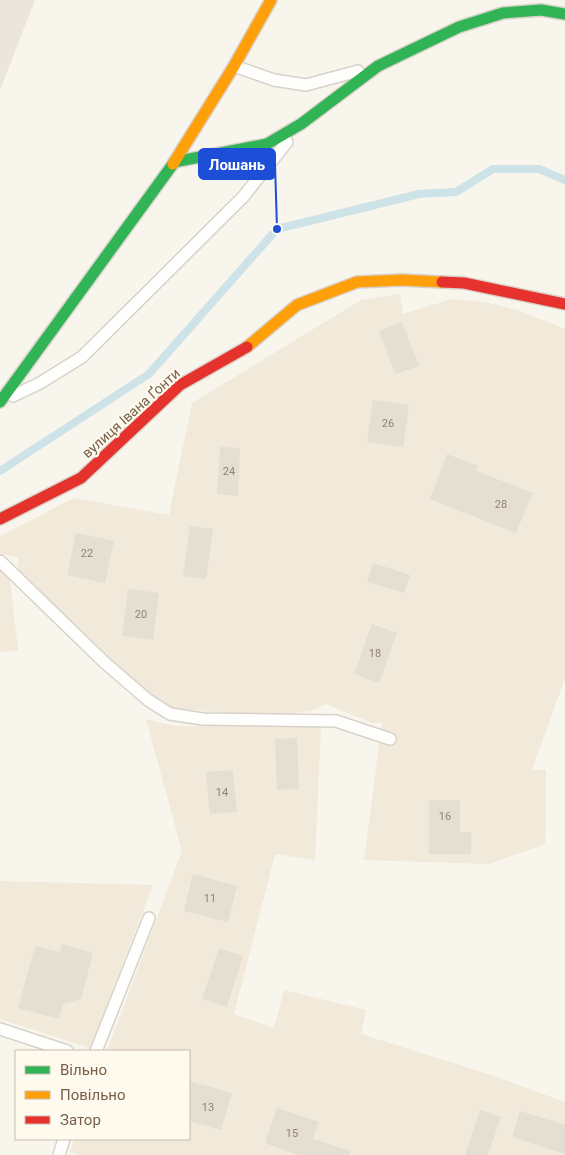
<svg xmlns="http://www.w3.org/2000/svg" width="565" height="1155" font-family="Roboto,sans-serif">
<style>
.residential{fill:#f1e9d9}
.industrial{fill:#ebe5dd}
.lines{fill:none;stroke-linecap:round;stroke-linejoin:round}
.stream{stroke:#cde3e8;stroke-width:8}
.building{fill:#e5ded3}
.lane-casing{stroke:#d7d2ca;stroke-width:14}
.fast-casing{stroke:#d8d2ca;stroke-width:14}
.slow-casing{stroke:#d8d2ca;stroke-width:14}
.jam-casing{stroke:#d8d2ca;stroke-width:14}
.lane{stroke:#fefefc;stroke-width:11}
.fast{stroke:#30b455;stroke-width:11}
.slow{stroke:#ff9f0a;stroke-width:11}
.jam{stroke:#e5322d;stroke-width:11}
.labels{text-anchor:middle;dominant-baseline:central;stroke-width:4.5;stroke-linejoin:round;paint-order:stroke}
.number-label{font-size:11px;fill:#94826e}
.street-label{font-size:14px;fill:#77604a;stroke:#fffaee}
.leader{fill:none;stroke:#1d4ed8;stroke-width:2}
.callout-dot{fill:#1d4ed8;stroke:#fffaee;stroke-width:2}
.callout{fill:#1d4ed8;stroke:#1d4ed8;stroke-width:2}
.callout-label{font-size:15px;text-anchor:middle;font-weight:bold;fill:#fff}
</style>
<rect width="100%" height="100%" fill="#f8f5ec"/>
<path class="residential" d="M400,294L403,314L452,299L483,302L518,310L565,329V678L532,770H546L545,844L489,864L364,860L382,723H372L326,704L311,711L286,714L226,713L170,708L156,698L109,658L18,569V558L0,553V536L74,498L169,515L192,403L361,300Z
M0,569L10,580L18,650L0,652Z
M146,719L175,726L321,727L315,860L275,854L234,1014L274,1028L284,990L366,1010L361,1034L491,1075L565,1102V1155H82L70,1152L74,1139H189V1051H107L182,851Z
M0,881L153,885L90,1048L0,1019Z"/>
<path class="industrial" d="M0,0H35L0,90Z"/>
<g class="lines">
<path class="stream" d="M0,471L149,374L277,229L419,194L456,192L493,169H539L565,180"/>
</g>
<path class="building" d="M402,322L419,366L395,374L379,331Z
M373,400L409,405L403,447L367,442Z
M220,447L240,448L238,496L217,494Z
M447,454L478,466L476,471L533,493L516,533L430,499Z
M190,526L213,529L206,579L183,576Z
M76,533L114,541L105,583L67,575Z
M373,563L410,575L404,593L367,582Z
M128,589L159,593L153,640L122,636Z
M372,624L397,633L379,683L354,674Z
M297,738L299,789L277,790L275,739Z
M233,770L237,812L210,814L206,772Z
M429,800H460V832H471V854H429Z
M193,874L237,886L228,922L184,911Z
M62,944L93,953L81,999L63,1004L59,1019L18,1008L35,946L60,952Z
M219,948L243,956L227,1007L202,999Z
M189,1081L232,1093L221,1130L189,1121Z
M277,1108L319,1122L313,1139L350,1151L349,1155H298L265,1143Z
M480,1110L501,1117L488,1155H465Z
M520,1111L565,1125V1154L512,1137Z"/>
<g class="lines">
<defs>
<path id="lane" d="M234,66L274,80L306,85L358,71
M13,396L40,383L82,357L243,197L287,142
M0,561L104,662L148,700L170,714L203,719L336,721L390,739
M0,1029L67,1051
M96,1051L149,918
M59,1155L64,1139"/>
<path id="fast" d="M174,162L267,144L301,124L378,66L459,27L503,13L541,10L565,14
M0,402L173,164"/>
<path id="slow" d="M173,164L234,66L271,0
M247,347L297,305L357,282L402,280L442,282"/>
<path id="jam" d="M442,282L464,283L565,304
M0,519L81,478L180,385L247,347"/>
</defs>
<use href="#lane" class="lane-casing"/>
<use href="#fast" class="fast-casing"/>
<use href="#slow" class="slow-casing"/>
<use href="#jam" class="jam-casing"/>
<use href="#lane" class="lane"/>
<use href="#fast" class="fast"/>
<use href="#slow" class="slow"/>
<use href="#jam" class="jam"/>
</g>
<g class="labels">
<g class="number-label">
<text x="388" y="423">26</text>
<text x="229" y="471">24</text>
<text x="501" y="504">28</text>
<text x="87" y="553">22</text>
<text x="141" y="614">20</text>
<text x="375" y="653">18</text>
<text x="222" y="792">14</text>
<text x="445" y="816">16</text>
<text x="210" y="898">11</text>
<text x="208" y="1107">13</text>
<text x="292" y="1133">15</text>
</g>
<g class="street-label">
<text transform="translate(131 413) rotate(-42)">вулиця Івана Ґонти</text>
</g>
</g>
<path class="leader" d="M277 229L275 164"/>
<circle class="callout-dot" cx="277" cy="229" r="5"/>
<rect class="callout" x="199" y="149" width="76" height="30" rx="5"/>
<g class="callout-label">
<text x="237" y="170">Лошань</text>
</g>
<rect x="15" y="1050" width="175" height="90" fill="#fffaee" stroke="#c9bcac"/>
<rect x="25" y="1066" width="25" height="8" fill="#30b455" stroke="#c9bcac"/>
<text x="60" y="1075" font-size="15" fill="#77604a">Вільно</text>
<rect x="25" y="1091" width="25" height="8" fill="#ff9f0a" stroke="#c9bcac"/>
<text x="60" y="1100" font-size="15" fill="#77604a">Повільно</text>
<rect x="25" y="1116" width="25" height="8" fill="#e5322d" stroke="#c9bcac"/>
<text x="60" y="1125" font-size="15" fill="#77604a">Затор</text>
</svg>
